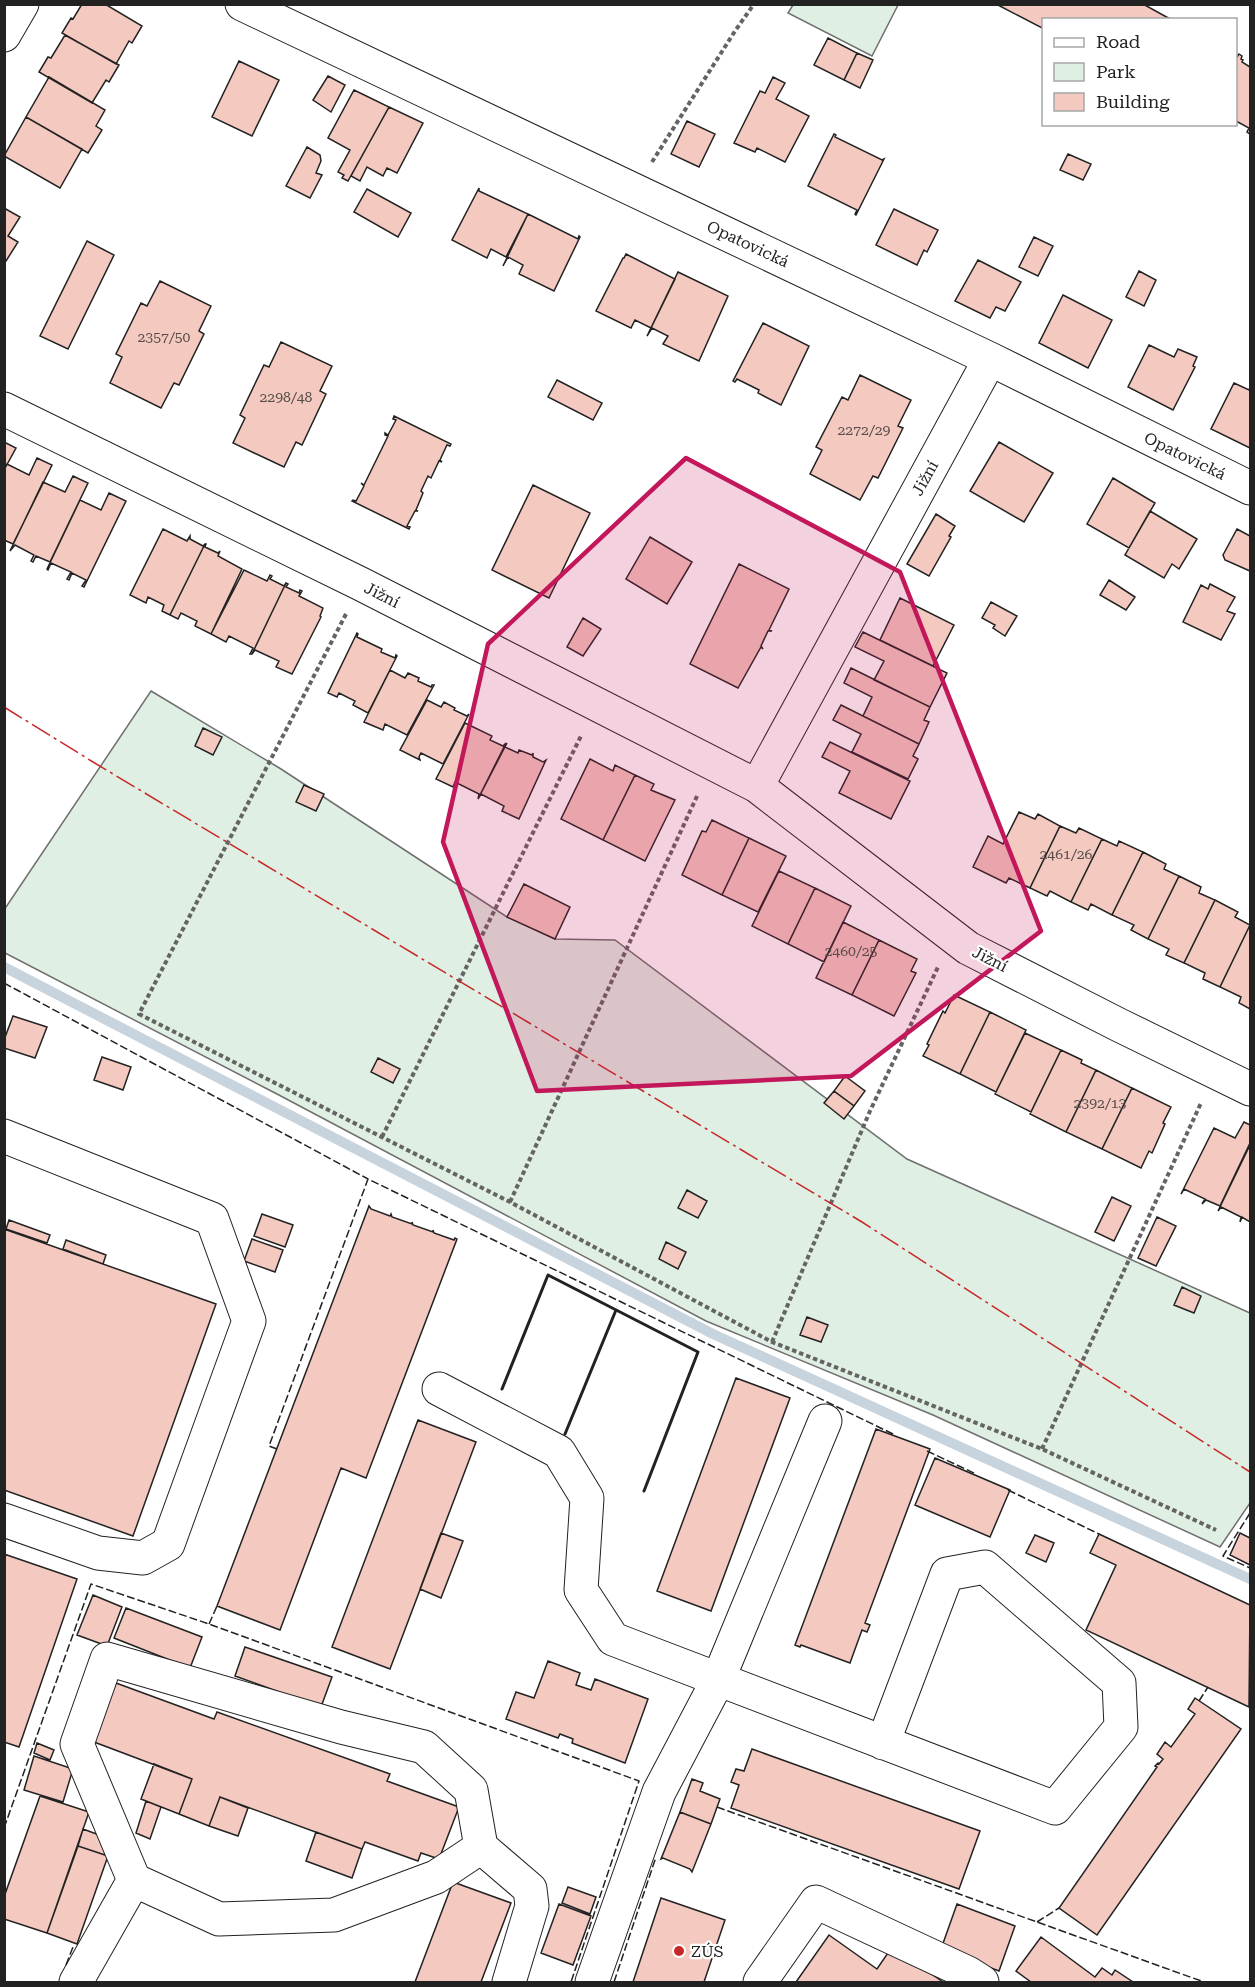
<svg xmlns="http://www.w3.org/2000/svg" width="1255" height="1987" font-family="'Roboto Serif',serif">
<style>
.green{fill:#e0efe3;stroke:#6f6f6f;stroke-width:1.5}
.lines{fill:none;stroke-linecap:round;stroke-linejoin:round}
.stream{stroke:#c7d3dd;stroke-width:10}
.building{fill:#f3c9c0;stroke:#222;stroke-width:1.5}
.minor-casing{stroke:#222;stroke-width:35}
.path{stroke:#646464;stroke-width:4;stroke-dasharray:4.5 3;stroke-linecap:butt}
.minor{stroke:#fff;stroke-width:33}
.fence{stroke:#222;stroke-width:1.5;stroke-dasharray:8 3;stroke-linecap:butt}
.wall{stroke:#222;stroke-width:3}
.power{stroke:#c62828;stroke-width:1.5;stroke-dasharray:21 4.5 3 4.5;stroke-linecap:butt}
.marked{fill:#c2185b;fill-opacity:0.2;stroke:#c2185b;stroke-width:4.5;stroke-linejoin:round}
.poi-dot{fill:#c62828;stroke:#fff;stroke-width:2}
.labels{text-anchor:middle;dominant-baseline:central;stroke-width:4.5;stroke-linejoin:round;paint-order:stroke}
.number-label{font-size:14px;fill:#564c4a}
.street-label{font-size:16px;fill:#222;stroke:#fff}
.poi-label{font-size:16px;fill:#222;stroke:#fff;text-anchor:start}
</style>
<rect width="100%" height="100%" fill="#fff"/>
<path class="green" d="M793,5V4L898,5L872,56L788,13Z
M151,691L281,769L507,917L555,939L615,940L907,1159L1250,1313V1503L1220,1547L933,1415L706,1321L277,1094L5,953L4,910Z"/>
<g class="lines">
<path class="stream" d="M4,967L713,1334L1250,1579"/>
</g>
<path class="building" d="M82,4H105L142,26L132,43L129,41L116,64L62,33L71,18L73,19Z
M996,4H1143L1172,20H1044L1042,28Z
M65,35L119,65L109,82L106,80L92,103L39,72L48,57L51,58Z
M828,38L857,53L844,80L814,65Z
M857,53L873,60L860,88L844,80Z
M1239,54L1242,56L1241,59L1243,60L1242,62L1250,67V134L1247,132L1249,128L1236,121V57H1237Z
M239,61L279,80L252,136L212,117Z
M328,76L345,85L331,112L313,100Z
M49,77L105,110L96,126L102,130L88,153L26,117Z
M773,77L785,83L776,99L809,116L785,162L757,148L755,152L734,143L760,91L765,93Z
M354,90L389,107L348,181L342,178L344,175L338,172L350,150L328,138Z
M389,107L423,123L397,173L387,168L383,176L367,167L360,181L351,176Z
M26,117L82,149L60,188L4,156Z
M687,121L715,134L699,167L671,154Z
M834,134L836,135L835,137L882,160L884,159L856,215L855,214L857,210L808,186Z
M307,147L320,155L321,161L316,173L322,175L310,198L286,186Z
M1068,154L1091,164L1083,180L1060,170Z
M479,188V191L528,214L506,257L491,249L487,258L452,240Z
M367,189L411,213L398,237L354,212Z
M4,208L20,217L8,236L18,242L6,261L4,260Z
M894,209L938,230L927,252L924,250L917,265L876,245Z
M528,214L578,239L579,236L580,237L554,291L519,274L523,265L508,257L503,266Z
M1034,237L1053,246L1038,276L1019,267Z
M87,241L114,255L68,349L40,336Z
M626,254L675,279L651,328L635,320L631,328L596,311L623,258H624Z
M978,260L1021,282L1005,311L996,307L990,318L955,301Z
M1139,271L1156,280L1144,306L1126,297Z
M678,272L728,296L699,361L663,344L668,336L652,328L647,336Z
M160,281L211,306L199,331L204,334L179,385L174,383L161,408L110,383L122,357L116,354L141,303L147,306Z
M1063,295L1112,320L1088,368L1039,343Z
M763,323L809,346L781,405L758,393L759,390L737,379L735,382L733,381Z
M281,342L332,366L320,391L326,394L302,445L296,442L284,467L233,443L245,418L240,415L264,365L269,367Z
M1149,345L1174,357L1178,349L1197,357L1193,366L1195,367L1173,410L1128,387Z
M860,375L911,400L898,426L903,428L878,478L873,476L860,500L810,474L822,450L816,447L842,397L848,400Z
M557,380L602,403L593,420L548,397Z
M1234,383L1249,390L1250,387V448L1211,429Z
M394,416L451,444L450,446L447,445L440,460L442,462L439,461L431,478L428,476L421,491L423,493L416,510L418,511H415L407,526L410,527L409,529L352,501L353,500L356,501L364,486L361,483L364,485L388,436L385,435V433L388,435L396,420L393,419Z
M4,442L16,448L4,470Z
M999,442L1053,473L1024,522L970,491Z
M37,458L52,465L13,544L4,540V470L7,464L29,475Z
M73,476L88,483L50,562L36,556L33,562L31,561L34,555L15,545L10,551L43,482L65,492Z
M1113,478L1155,503L1129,548L1087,524Z
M533,485L590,513L549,598L492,570Z
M109,493L126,501L84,587L82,586L86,580L72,573L69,580L67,579L71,572L51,563L48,570L47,569L80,500L101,510Z
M1150,511L1197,539L1179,569L1172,564L1164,578L1125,555Z
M936,514L955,526L949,536L951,537L929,576L907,564Z
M163,529L187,541L190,536V539L203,546L205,544L170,615L162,611L164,605L148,597L146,603L130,595Z
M1237,529L1250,536V571L1225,560L1223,555Z
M650,537L692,562L667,604L626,579Z
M205,544H206L205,547L218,553L220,551L218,556L242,569L211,634L195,626L197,621L181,613L178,619L170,615Z
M739,564L789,589L769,630L772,631H768L761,646L763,649L761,647L738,688L690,664Z
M244,570L267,581L270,575L272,576L270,579L284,586L286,583L252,654H250L253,648L229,636L226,642L211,634Z
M1109,580L1135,597L1126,610L1100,595Z
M286,583L288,584L286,587L299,593L300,590L302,591L299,596L323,608L320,616L321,617L292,674L276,667L279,661L255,650L252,654Z
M1210,584L1235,597L1227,611L1235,614L1221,640L1183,622L1201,585L1208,589Z
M900,598L954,625L933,666L880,640Z
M991,602L1017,616L1005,636L993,628L995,625L982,618Z
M583,618L601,629L583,656L567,647Z
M863,632L947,673L930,707L874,680L884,661L855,647Z
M357,633L358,634L357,637L382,649L381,652L395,658L396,655L397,656L368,713L353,705L355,701L339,693L337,697L328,693Z
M851,668L930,707L924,720L929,722L919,744L863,716L872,697L844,683Z
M390,670L405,678L408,673L419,678L418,681L431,687L432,685H434L407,735L385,724L383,730L364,722Z
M427,700L441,707L444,702L455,708L454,710L467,716L469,714L443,764L421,753L419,757L420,760L400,750Z
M841,705L919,744L913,756L918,759L908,779L852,752L861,734L833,720Z
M465,723L492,736L490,740L503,746L506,743L478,799L479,794L455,782L453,787L436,779Z
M203,728L222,737L213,755L195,746Z
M830,742L910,781L891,819L839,793L850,771L822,757Z
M507,743L505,747L518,753L519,750L532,755L533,753V757L543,762L546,760L519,819L502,811L504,806L481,794L478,799Z
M590,759L613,771L615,765L635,775L603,840L561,819Z
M635,775L654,784L651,790L675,800L645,861L603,840Z
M304,785L324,794L316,811L296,802Z
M1019,812L1035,819L1038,814L1060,826L1030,888L1009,878L1006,883L973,867L988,836L1003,844Z
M712,820L749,838L722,895L682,875L702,831L706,832Z
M1060,826L1076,833L1079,828L1102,839L1071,902L1050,891L1047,896L1030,888Z
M749,838L786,856L758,912L722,895Z
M1102,839L1117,846L1119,841L1143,852L1112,915L1091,904L1088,910L1071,902Z
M1143,852L1166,864L1164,869L1179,876L1148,939L1131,930L1134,925L1112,915Z
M779,871L815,888L788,944L752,926Z
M1179,876L1201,887L1199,893L1215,900L1184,963L1166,955L1169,949L1148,939Z
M524,884L570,907L555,939L507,917Z
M815,888L851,906L824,962L788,944Z
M1215,900L1238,912L1235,917L1250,925L1220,987L1203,979L1205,973L1184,963Z
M843,922L879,940L852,995L816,978Z
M1250,925V1009L1239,1003L1241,997L1220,987Z
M879,940L917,959L911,971L916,973L894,1016L852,995Z
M954,995L990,1012L960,1074L923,1056L929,1045L927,1044L943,1011L945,1013Z
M990,1012L1026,1030L996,1092L960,1074Z
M13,1016L47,1027L35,1058L4,1048V1040Z
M1025,1033L1061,1050L1031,1112L995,1094Z
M1061,1050L1082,1060L1081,1063L1096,1070L1066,1132L1030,1114Z
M102,1057L131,1067L123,1090L94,1080Z
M378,1058L400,1069L393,1083L371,1072Z
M1096,1070L1132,1088L1102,1149L1066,1132Z
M845,1076L865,1091L854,1106L834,1091Z
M1132,1088L1171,1107L1163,1123L1165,1124L1152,1153L1149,1151L1141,1168L1102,1149Z
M834,1091L854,1106L844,1119L824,1103Z
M1244,1122L1250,1125V1143L1220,1206L1206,1200L1202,1204L1205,1199L1184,1189L1181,1194L1214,1128L1235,1138Z
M1250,1145V1222L1242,1217L1240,1222L1241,1217L1221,1207L1218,1211Z
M687,1190L707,1201L698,1218L678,1208Z
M1112,1197L1131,1206L1114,1241L1095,1232Z
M369,1206L371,1209L390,1216L391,1214L392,1217L412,1224V1222L413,1225L433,1232V1230L434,1233L454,1240L455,1238L457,1239L366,1478L341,1468L280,1630L217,1606Z
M262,1214L293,1225L285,1247L254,1236Z
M1157,1217L1176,1226L1156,1266L1138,1258Z
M9,1220L50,1235L47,1243L6,1229Z
M4,1229L216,1304L133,1536L4,1490Z
M252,1239L283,1250L275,1272L244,1261Z
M66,1240L106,1255L103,1264L63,1249Z
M666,1242L686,1252L678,1269L659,1259Z
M1182,1287L1201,1296L1194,1313L1174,1305Z
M807,1317L828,1325L821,1342L800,1335Z
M736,1378L790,1398L711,1611L657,1591Z
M418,1420L476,1442L390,1669L332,1647Z
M876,1429L930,1449L865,1623L870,1625L867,1632L862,1630L850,1663L801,1645L800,1647L795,1645Z
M935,1458L1010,1490L990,1537L915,1505Z
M441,1533L463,1541L441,1598L420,1589Z
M1240,1533L1250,1538V1565L1230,1555Z
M1099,1534L1250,1605L1249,1707L1086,1630L1116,1565L1090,1553Z
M1035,1535L1054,1543L1046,1562L1026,1553Z
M4,1554L77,1579L19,1747L4,1742Z
M93,1595L122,1607L107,1646L77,1635Z
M126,1608L202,1637L190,1668L114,1638Z
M245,1647L332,1677L321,1707L235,1676Z
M548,1661L580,1673L576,1685L591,1690L595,1679L648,1699L625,1763L572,1743L573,1739L560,1734L558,1738L506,1719L516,1692L534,1698Z
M116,1683L214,1719L217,1712L390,1774L387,1781L459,1807L439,1859L421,1853L418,1861L365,1842L362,1849L220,1797L209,1826L179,1814L192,1779L94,1742Z
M1195,1698L1241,1729L1097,1935L1059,1908L1157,1767L1155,1766L1158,1763L1159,1764L1163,1759L1157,1754L1165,1742L1171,1747L1195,1714L1188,1709Z
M37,1743L54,1750L50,1760L34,1753Z
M752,1749L980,1831L959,1889L731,1808L739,1785L731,1782L736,1769L744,1771Z
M34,1756L73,1769L63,1802L24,1790Z
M154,1764L192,1779L179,1814L141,1799Z
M692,1779L703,1783L700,1791L720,1799L711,1824L680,1812Z
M40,1796L89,1812L47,1933L4,1919V1897Z
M220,1797L248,1808L238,1836L209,1826Z
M146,1801L161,1807L150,1839L136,1833Z
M680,1812L711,1824L692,1872L690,1869L663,1858L661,1859Z
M83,1829L110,1839L105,1855L78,1846Z
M316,1832L362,1849L352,1878L306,1861Z
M78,1846L108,1856L77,1944L47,1933Z
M453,1882L511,1903L481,1982H415Z
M568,1887L596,1897L590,1914L562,1903Z
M661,1898L725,1920L704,1982H633Z
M559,1904L591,1916L573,1965L541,1953Z
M957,1904L1015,1926L999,1971L941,1949Z
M829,1935L877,1969L892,1947L943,1982H796Z
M1041,1937L1095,1977L1102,1968L1112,1975L1115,1970L1133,1982H1031L1016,1971Z"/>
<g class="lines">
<defs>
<path id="minor" d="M242,4L990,359L1250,488
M4,35L22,4
M990,359L757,786L968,948L1119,1025L1250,1089
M4,409L361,584L757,786
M4,1136L212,1219L249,1321L168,1544L143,1558L98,1553L4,1520
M439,1389L559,1452L587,1498L581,1590L613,1639L1055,1808L1121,1727L1119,1683L985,1567L947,1574L883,1743
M107,1659L341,1727L424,1747L471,1790L481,1847L436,1877L334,1915L219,1919L134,1880L77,1744Z
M481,1847L530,1889L532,1906L509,1982
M76,1982L134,1880
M592,1982L659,1792L718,1680L825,1421
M760,1982L816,1902L968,1973L982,1982"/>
</defs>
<use href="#minor" class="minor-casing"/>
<path class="path" d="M652,162L735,31L754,4
M346,614L139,1014L510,1202L772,1342L1042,1449L1216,1530
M382,1137L582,734
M510,1202L698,794
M772,1342L870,1111L938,967
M1042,1449L1201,1103"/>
<use href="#minor" class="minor"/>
<path class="fence" d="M4,983L368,1179
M277,1449L269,1446L368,1179L895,1435
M927,1451L976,1474
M1008,1490L1099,1534
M1250,1513L1223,1556L1250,1568
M209,1624L217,1606
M1199,1701L1208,1687
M717,1807L1204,1982
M4,1828L91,1584L209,1624L639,1781L571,1982
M1037,1922L1059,1908
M66,1965L73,1947
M614,1982L656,1857"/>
<path class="wall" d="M502,1389L548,1275L698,1352L644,1491
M565,1434L616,1310"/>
<path class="power" d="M4,707L93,762L862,1222L1250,1472"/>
</g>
<path class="marked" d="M686,458L900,572L1041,931L851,1076L537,1091L443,842L488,644Z"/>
<circle class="poi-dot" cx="679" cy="1951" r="6"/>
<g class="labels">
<g class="number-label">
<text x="164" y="337">2357/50</text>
<text x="286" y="397">2298/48</text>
<text x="864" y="430">2272/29</text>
<text x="1066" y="854">2461/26</text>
<text x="851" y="951">2460/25</text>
<text x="1100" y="1103">2392/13</text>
</g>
<g class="street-label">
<text transform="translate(748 244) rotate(25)">Opatovická</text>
<text transform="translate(1185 456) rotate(26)">Opatovická</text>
<text transform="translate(925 478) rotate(-61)">Jižní</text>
<text transform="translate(382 595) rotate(27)">Jižní</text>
<text transform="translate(990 959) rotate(27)">Jižní</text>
</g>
<g class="poi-label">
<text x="691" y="1951">ZÚS</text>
</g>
</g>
<rect width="1255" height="1987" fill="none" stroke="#222222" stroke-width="12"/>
<rect x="1042" y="18" width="195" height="108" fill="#ffffff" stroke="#a7a7a7" stroke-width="1.5"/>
<rect x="1054" y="38" width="30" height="9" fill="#ffffff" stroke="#a7a7a7" stroke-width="1.5"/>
<text x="1096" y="48" font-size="18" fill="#222222">Road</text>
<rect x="1054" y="63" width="30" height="18" fill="#e0efe3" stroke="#a7a7a7" stroke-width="1.5"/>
<text x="1096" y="78" font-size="18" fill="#222222">Park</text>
<rect x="1054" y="93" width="30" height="18" fill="#f3c9c0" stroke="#a7a7a7" stroke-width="1.5"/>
<text x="1096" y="108" font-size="18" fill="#222222">Building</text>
</svg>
